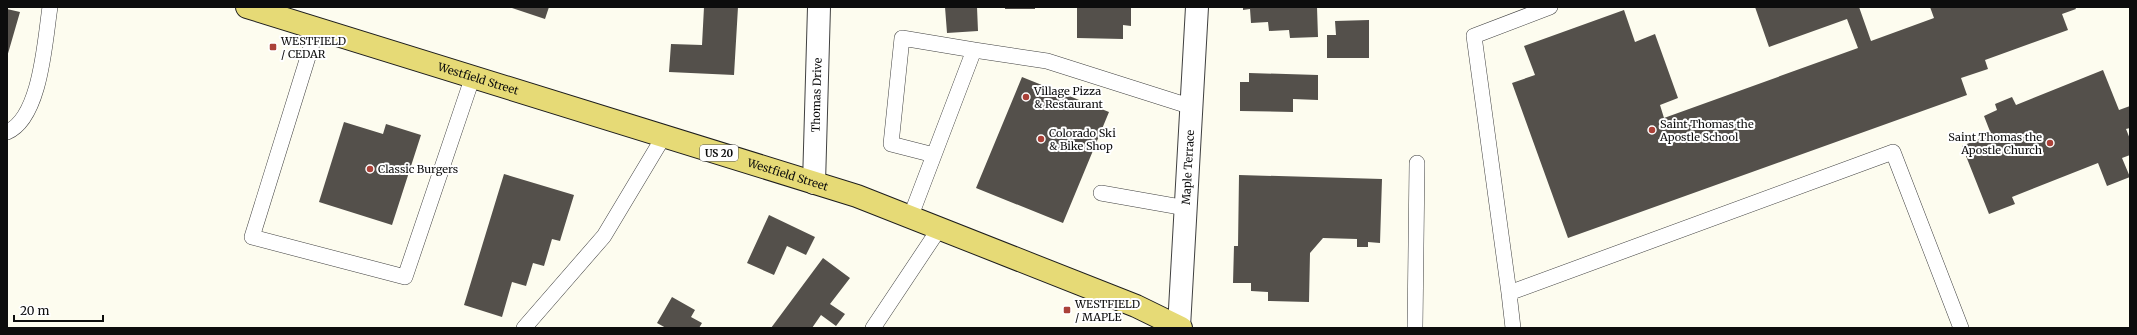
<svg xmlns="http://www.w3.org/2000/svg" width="2137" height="335" font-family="Merriweather,serif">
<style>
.building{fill:#54504b}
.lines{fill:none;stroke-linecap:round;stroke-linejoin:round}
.lane-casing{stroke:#404040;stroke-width:16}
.street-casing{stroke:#404040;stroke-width:24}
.primary-casing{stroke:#1e1e1e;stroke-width:24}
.lane{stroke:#fff;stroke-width:15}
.street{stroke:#fff;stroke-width:22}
.primary{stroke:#e6da76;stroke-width:22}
.poi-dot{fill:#aa4138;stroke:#fff;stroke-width:1.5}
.labels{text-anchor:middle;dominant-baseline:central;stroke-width:4;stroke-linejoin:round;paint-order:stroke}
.shield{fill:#fff;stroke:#565656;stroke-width:1}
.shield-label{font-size:10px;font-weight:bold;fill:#0d0d0d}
.poi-label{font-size:11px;fill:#0d0d0d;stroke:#fff;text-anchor:start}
.street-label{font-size:11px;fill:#0d0d0d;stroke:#fff}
</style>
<rect width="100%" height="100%" fill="#fdfcef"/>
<path class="building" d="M509,7H549L545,19Z
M704,7H738L734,75L669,72L671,44L702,45Z
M945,7H977L978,31L947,33Z
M1005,7H1035V9H1005Z
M1077,7H1131V26L1123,25V39L1077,38Z
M1243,7H1317L1318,37L1290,38L1289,30L1269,31L1268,22L1251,23L1250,9L1243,10Z
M1755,7H1859L1871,41L1934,18L1930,7H2075L2076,9L2062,14L2068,30L1985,60L1988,69L1961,78L1967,95L1568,238L1512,83L1535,75L1524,46L1624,10L1635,42L1655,34L1678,98L1660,105L1664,118L1858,48L1847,19L1769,47Z
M7,9L20,12L7,57Z
M1369,20V58H1327V35H1336L1335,21Z
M2103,70L2119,110L2130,106V128L2126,129L2130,139V155L2122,158L2130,177L2107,186L2098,163L2012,197L2015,204L1989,214L1962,146L1991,134L1984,116L1997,110L1995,104L2012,97L2016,105Z
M1249,73L1318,75V100L1293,99V112L1240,111V82H1249Z
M1022,77L1109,112L1063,223L976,188Z
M344,122L383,134L386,124L421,135L392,225L319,202Z
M504,174L574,195L560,241L552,239L544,266L533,263L526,286L512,282L502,317L464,305Z
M1239,175L1382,179L1380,243L1368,242V247H1357V239L1323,238L1310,253L1309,302L1268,301V292L1251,291V283H1233L1234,246H1238Z
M769,215L815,237L806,255L787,246L774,275L747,263Z
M823,258L850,278L830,304L845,314L836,326L821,315L812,328H771Z
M672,297L695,310L691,317L702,323L699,328H666L657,323Z"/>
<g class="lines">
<defs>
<path id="lane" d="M317,28L252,237L405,277L473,76
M974,50L1047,61L1192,107
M7,132C41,118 45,39 50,7
M1101,193L1186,208
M910,218L974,50L902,38L891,144L934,155
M1509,293L1474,36L1550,7
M524,328L604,236L664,136
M873,328L939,229
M1415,328L1417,163
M1513,328L1509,293L1893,152L1961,328"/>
<g id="street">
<path id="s1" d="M814,183L819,7"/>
<path id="s2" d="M1179,327L1197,7"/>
</g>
<g id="primary">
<path id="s3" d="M247,7L857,196L1136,306L1181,328"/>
</g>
</defs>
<use href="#lane" class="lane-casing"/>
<use href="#street" class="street-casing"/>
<use href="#primary" class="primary-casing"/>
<use href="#lane" class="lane"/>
<use href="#street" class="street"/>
<use href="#primary" class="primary"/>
</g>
<g class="poi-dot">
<rect x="269" y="43" width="8" height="8" rx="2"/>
<circle cx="1026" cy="97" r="4"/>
<circle cx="1652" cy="130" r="4"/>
<circle cx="1041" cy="139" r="4"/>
<circle cx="2050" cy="143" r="4"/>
<circle cx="370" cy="169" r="4"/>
<rect x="1063" y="306" width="8" height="8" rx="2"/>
</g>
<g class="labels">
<rect class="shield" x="700" y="145" width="38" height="16" rx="3"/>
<g class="shield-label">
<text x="719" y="153">US 20</text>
</g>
<g class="poi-label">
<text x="281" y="41">WESTFIELD<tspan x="281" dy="13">/ CEDAR</tspan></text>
<text x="1034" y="91">Village Pizza<tspan x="1034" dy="13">&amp; Restaurant</tspan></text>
<text x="1660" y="124">Saint Thomas the<tspan x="1660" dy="13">Apostle School</tspan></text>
<text x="1049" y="133">Colorado Ski<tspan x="1049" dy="13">&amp; Bike Shop</tspan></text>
<text x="2042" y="137" text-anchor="end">Saint Thomas the<tspan x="2042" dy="13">Apostle Church</tspan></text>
<text x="378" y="169">Classic Burgers</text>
<text x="1075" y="304">WESTFIELD<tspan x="1075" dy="13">/ MAPLE</tspan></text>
</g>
<g class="street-label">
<text stroke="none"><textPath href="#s3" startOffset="242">Westfield Street</textPath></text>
<text stroke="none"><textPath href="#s1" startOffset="88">Thomas Drive</textPath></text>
<text stroke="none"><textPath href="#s2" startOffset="160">Maple Terrace</textPath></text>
<text stroke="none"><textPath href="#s3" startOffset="566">Westfield Street</textPath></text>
</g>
</g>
<rect width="2137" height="335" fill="none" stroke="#0d0d0d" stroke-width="16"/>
<path d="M14 315v6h89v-6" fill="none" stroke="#0d0d0d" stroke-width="2"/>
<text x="20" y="315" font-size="12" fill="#0d0d0d" stroke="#ffffff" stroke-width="3" paint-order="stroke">20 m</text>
</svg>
